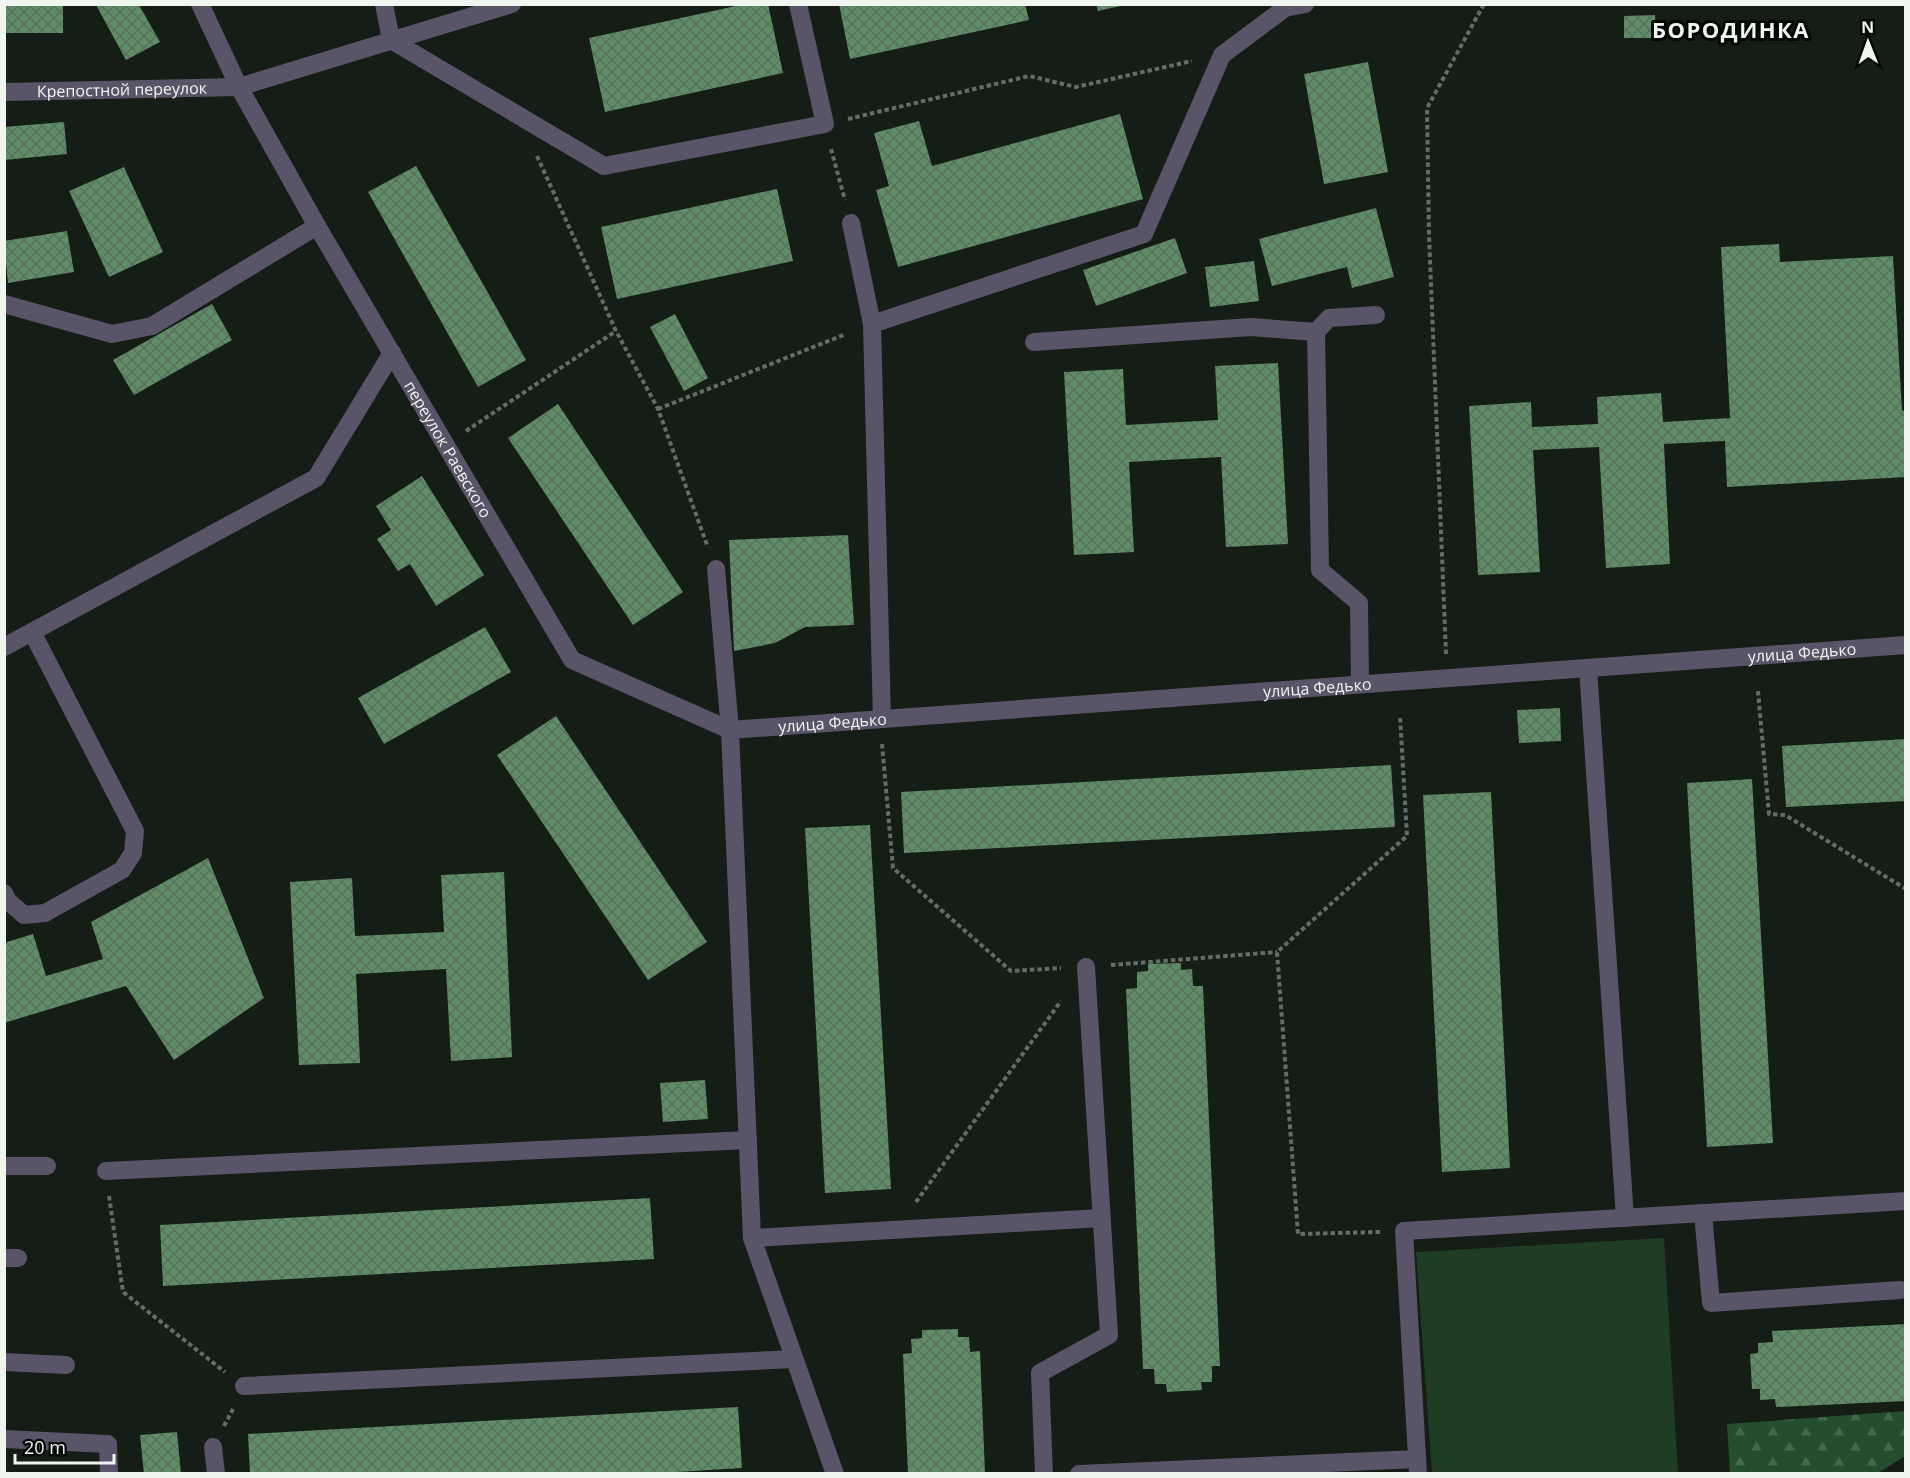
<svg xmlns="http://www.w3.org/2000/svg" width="1910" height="1478" font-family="'Open Sans',sans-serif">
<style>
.forest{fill:url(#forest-firs)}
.pitch{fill:#1f3c25}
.building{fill:url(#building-cross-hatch)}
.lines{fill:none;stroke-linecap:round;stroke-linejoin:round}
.path{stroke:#646c66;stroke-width:4;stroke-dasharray:4.5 3;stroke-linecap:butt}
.minor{stroke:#595468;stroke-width:18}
.labels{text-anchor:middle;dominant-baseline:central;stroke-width:6;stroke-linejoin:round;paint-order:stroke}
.street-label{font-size:16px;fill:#eff6f0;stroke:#040704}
.district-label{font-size:22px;font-weight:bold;letter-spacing:1.5px;fill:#eff6f0;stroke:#040704}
</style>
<defs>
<pattern id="forest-firs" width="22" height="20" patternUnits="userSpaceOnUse" patternTransform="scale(1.5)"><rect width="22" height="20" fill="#244e2d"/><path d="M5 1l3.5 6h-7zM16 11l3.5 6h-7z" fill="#44684c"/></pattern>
<pattern id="building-cross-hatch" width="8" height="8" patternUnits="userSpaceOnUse" patternTransform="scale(1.5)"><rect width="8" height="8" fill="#618c68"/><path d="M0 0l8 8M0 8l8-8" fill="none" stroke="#57725b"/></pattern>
</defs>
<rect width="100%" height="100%" fill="#141d16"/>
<path class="forest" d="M1905,1411V1456L1878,1473H1730L1727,1424Z"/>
<path class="pitch" d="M1664,1238L1678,1473H1432L1416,1252Z"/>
<path class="building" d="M4,4H63V33H4Z
M745,4H768L783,73L605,112L589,38Z
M839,4H1025L1029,20L850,59Z
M1096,4H1125V5L1098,11Z
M96,5H139L160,42L126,60Z
M1655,15L1656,38H1624V16Z
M1368,62L1388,172L1324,184L1304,74Z
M1120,114L1143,199L898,267L876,190L889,186L874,133L919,121L932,166Z
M64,122L67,154L4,160V127Z
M416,166L526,360L478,387L368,192Z
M124,167L163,252L109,277L69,191Z
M777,189L793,261L617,299L601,227Z
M1376,208L1394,277L1352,288L1347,267L1272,286L1259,239Z
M67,231L74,272L8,283L4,241Z
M1175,238L1187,273L1096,306L1083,270Z
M1779,244L1780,262L1893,256L1902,411L1906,410V477L1727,487L1725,441L1664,444L1670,564L1606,568L1599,447L1533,450L1540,572L1478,575L1469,406L1531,402L1532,427L1598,424L1597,397L1661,393L1663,422L1730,418L1721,247Z
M1254,261L1259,301L1210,307L1205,267Z
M212,304L232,340L134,395L113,360Z
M675,314L708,378L684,391L650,327Z
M1278,363L1288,544L1226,547L1221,457L1129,462L1134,552L1074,555L1064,372L1123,369L1126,425L1218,420L1215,366Z
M558,404L683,592L633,625L508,438Z
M422,476L484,575L436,606L410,564L398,571L377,539L391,530L376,506Z
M848,535L854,625L805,627L775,643L734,651L729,540Z
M485,627L511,672L384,744L358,698Z
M1560,708L1561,741L1519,743L1517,710Z
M556,716L707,942L648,980L497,755Z
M1906,739V801L1786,807L1782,746Z
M1391,765L1395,827L904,853L901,792Z
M1752,779L1773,1143L1707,1147L1687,783Z
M1491,792L1510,1168L1442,1172L1423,795Z
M870,825L891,1189L825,1193L805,828Z
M208,858L264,998L174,1060L126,986L4,1023V943L33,934L46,976L103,959L91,922Z
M504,872L512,1057L451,1061L446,969L356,974L360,1063L299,1065L290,882L352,878L355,936L444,932L441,875Z
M1181,963V970L1192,969L1193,986H1203L1220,1366H1212V1382H1201L1202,1390L1167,1392L1166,1384H1155L1154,1369H1143L1126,989L1137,988V972L1148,971V964Z
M705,1080L708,1119L663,1122L660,1083Z
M650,1198L654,1259L163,1286L160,1225Z
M1906,1324V1401L1776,1407L1775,1399L1760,1400V1389H1752L1750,1354L1758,1353V1343L1773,1342L1772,1331Z
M958,1329V1337H969L970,1352L980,1351L985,1474H908L903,1354L912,1353L911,1339L922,1338V1330Z
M738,1407L742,1468L644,1474H250L248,1434Z
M177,1432L181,1474H144L140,1435Z"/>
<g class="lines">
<path class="path" d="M848,119L1029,76L1076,87L1192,61
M831,149L845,200
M537,156L616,331L658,409L707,545
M658,409L846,334
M466,431L616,331
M1446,654L1429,235L1427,108L1484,4
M1758,691L1769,814L1785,815L1906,889
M882,744L893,868L1011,971L1061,968
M1111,965L1277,952
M109,1196L123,1292L225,1372
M916,1202L1061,1001
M1380,1232L1298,1234L1277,952L1407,836L1400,716
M224,1426L233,1409"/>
<g class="minor">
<path id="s1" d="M200,4L239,87L317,226L572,660L730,730L1906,645"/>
<path d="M384,4L391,40L604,166L825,124L798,4"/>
<path id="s2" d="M4,92L239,87L512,4"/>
<path d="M851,223L872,324"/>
<path d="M4,304L112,334L152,326L317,226"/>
<path d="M1034,342L1251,327L1316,332"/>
<path d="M716,569L730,730L752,1238L835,1474"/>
<path d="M4,647L316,478L392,353"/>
<path d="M1588,668L1625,1218"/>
<path d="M1360,684L1359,603L1320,570L1316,332L1329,318L1376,315"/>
<path d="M882,719L872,324L1144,234L1222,55L1285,8L1305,4"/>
<path d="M4,893L8,901L24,915L45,913L122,870L133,853L135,831L32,632"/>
<path d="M4,1166H47"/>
<path d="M106,1171L748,1140"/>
<path d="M1703,1213L1711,1303L1900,1290"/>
<path d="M752,1238L1101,1218"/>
<path d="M4,1258H18"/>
<path d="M4,1362L66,1365"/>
<path d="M244,1386L794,1359"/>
<path d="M4,1439L108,1444L109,1474"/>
<path d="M213,1447L216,1474"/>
<path d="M1044,1474L1040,1373L1109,1335L1086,967"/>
<path d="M1079,1474L1417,1459"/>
<path d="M1418,1474L1404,1231L1906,1201"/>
</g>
</g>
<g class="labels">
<g class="street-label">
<text stroke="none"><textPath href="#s2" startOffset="118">Крепостной переулок</textPath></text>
<text stroke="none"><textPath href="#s1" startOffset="510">переулок Раевского</textPath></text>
<text stroke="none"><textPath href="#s1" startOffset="2002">улица Федько</textPath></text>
<text stroke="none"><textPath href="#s1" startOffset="1516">улица Федько</textPath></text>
<text stroke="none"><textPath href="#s1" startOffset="1030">улица Федько</textPath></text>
</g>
<g class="district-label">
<text x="1731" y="29">БОРОДИНКА</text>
</g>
</g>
<rect width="1910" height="1478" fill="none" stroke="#eff6f0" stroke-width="12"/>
<g transform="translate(1868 42) rotate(359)" stroke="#040704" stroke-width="4.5" paint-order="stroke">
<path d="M0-4.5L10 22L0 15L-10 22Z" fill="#eff6f0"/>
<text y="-9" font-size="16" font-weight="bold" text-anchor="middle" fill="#eff6f0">N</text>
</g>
<path d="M15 1454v9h99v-9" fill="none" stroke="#eff6f0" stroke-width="3"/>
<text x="24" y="1454" font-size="18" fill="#eff6f0" stroke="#040704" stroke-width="4.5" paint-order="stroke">20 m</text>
</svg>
